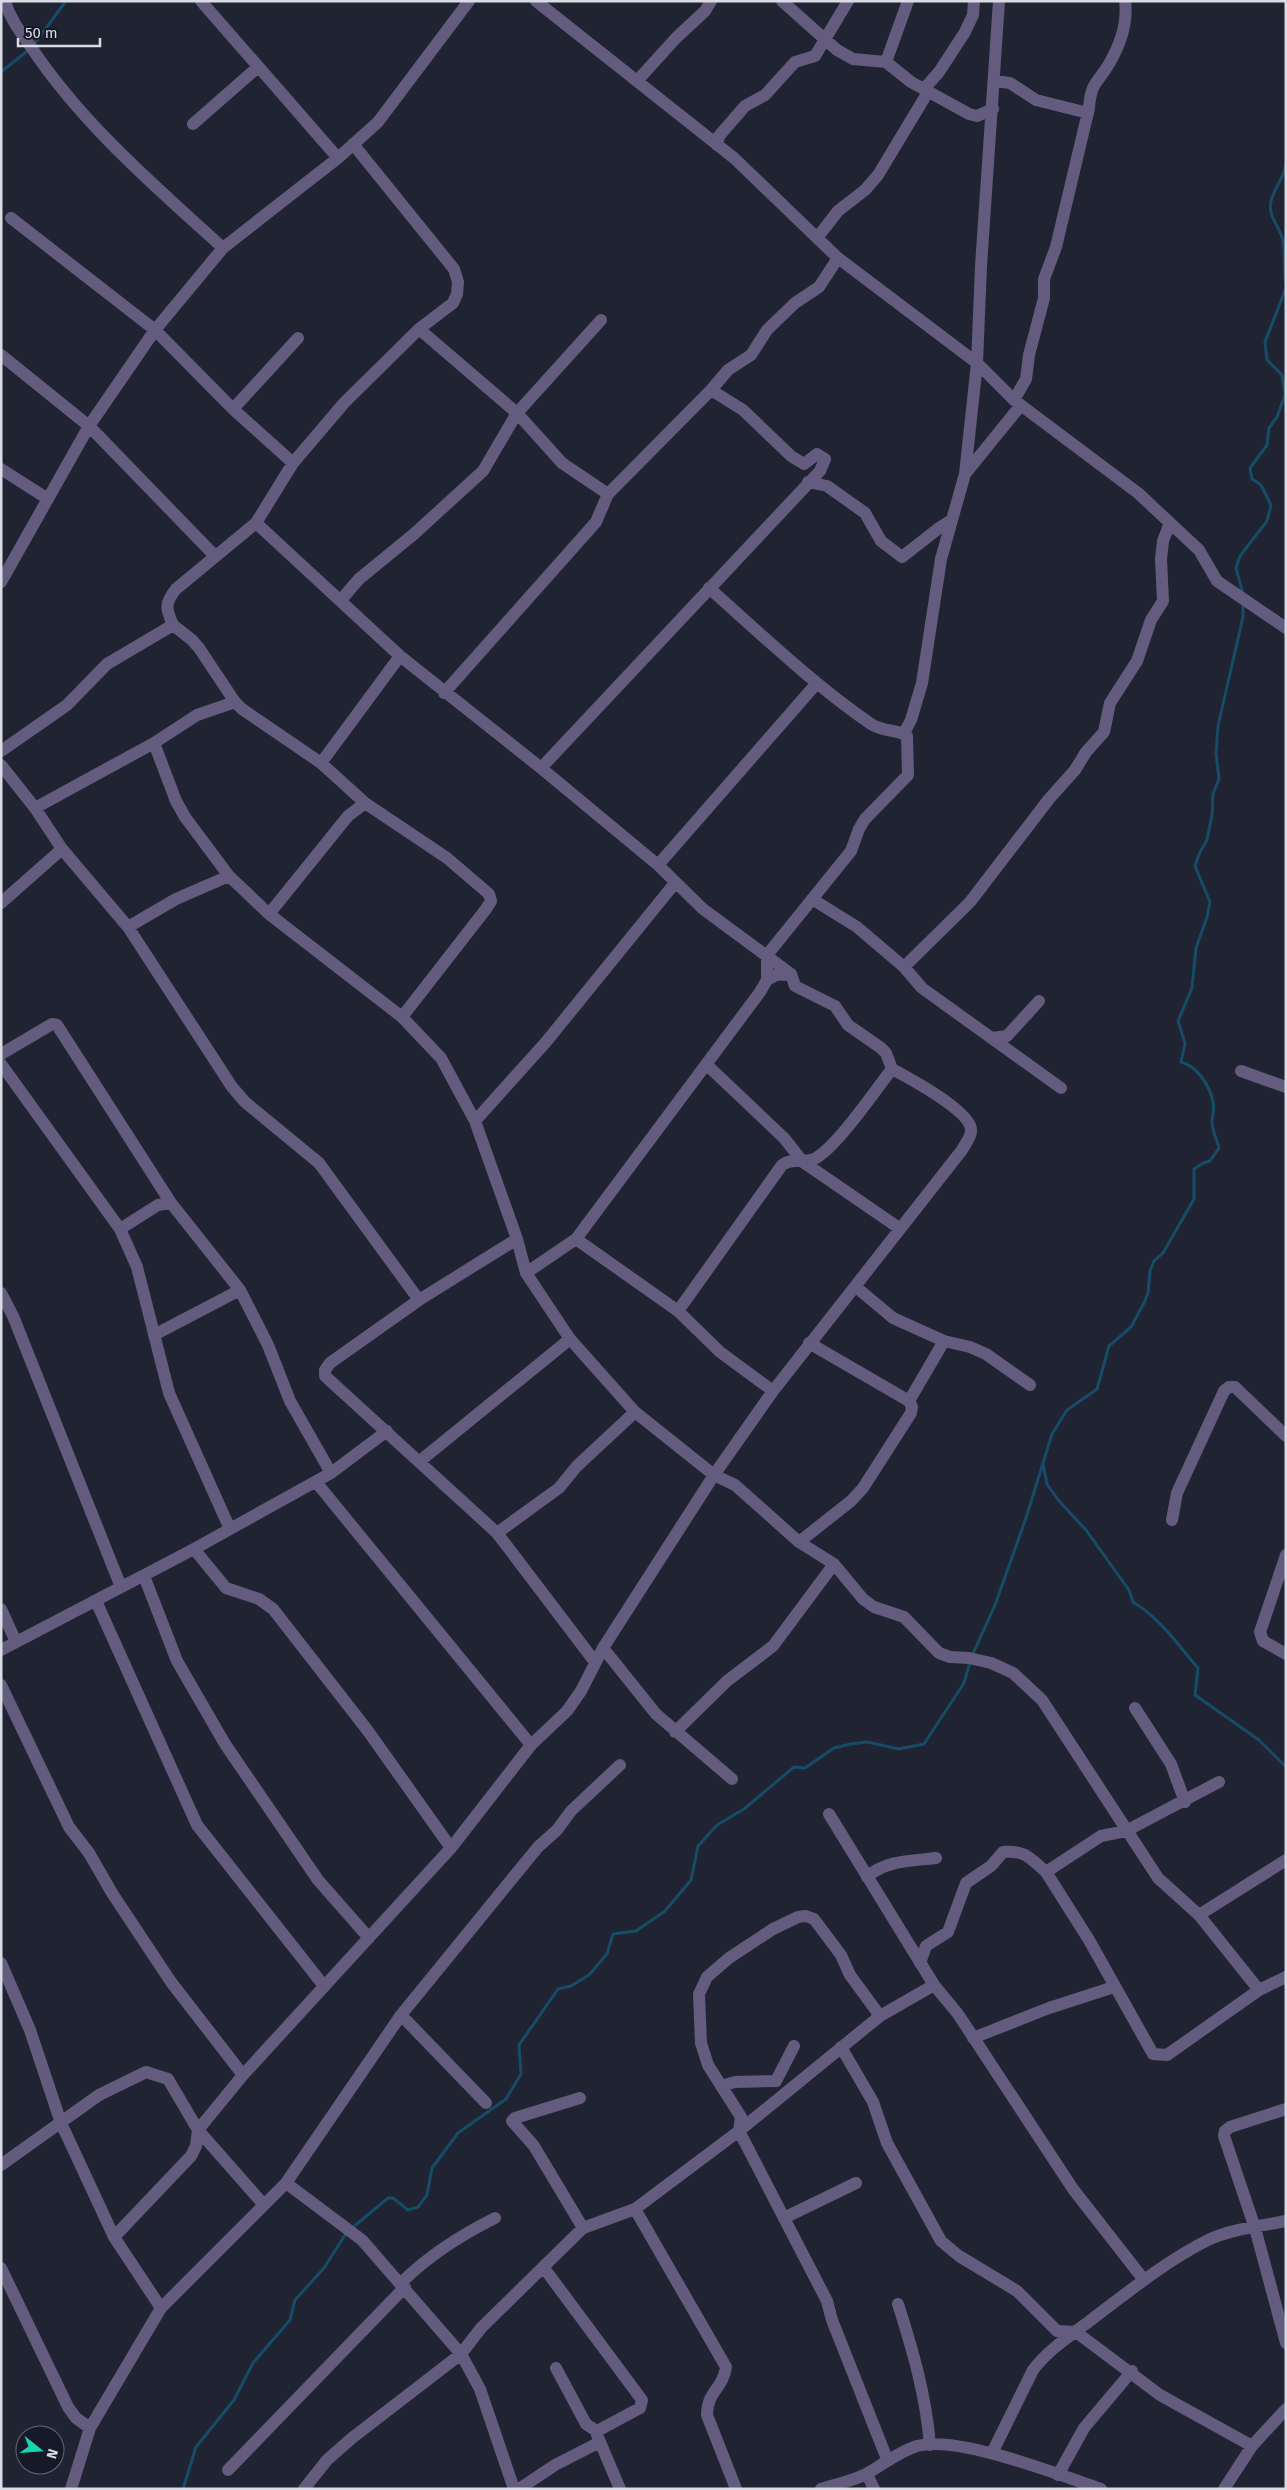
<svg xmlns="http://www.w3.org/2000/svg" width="1287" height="2490" font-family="'Fira Sans',sans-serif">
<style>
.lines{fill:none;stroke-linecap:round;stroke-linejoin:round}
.stream{stroke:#164c67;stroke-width:3}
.minor{stroke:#645c7e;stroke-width:12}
</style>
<rect width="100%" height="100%" fill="#202331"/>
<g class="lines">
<path class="stream" d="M34,44L66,1
M1,72L30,49
M1286,165C1284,178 1274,188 1271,201C1268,216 1277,223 1282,237C1286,246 1283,271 1286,284
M1243,594L1236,568L1240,556L1267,521L1271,505L1261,485L1252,479L1250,468L1267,445L1269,428L1277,417L1285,395L1282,375L1267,360L1265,342L1286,288
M1043,1464L1047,1484L1059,1501L1086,1530L1129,1590L1133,1602C1161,1619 1177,1644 1198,1668L1195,1695L1259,1740L1286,1767
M972,1656L995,1605L1026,1518L1052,1434L1067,1410L1097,1389L1109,1346L1131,1327L1144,1303L1148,1293L1150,1271L1154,1261L1163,1253L1194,1199V1169L1203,1163L1210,1161L1219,1148C1217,1140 1212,1130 1212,1122C1212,1116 1215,1108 1213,1102C1210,1086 1197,1066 1181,1062L1185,1043L1178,1021L1192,988L1196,948L1207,917L1210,902L1195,866L1200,852L1207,840L1212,815L1213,794L1219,779L1216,753L1218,726L1243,617V603
M352,2228L388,2198H393L408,2210L418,2207L427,2195L432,2168L458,2133L506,2099L521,2074L519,2045L558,1989L571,1986L589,1975L607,1954L613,1934L636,1931L665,1911L691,1880L698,1846L717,1825L744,1809L794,1767L805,1768L834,1748L851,1744L867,1742L899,1749L924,1744L964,1683L970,1662
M183,2489L196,2447L234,2400L253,2363L290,2320L295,2300L324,2268L347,2232"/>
<path class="minor" d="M5,1C10,19 21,33 31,47C83,125 155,186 223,248
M201,1L338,158
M536,1L734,158L838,258L977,363L1014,400L1138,493L1199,550L1217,581L1286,628
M782,1L837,50L853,59L886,62L911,82L969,114L977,116L993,109
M886,62L908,1
M637,81L676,38L705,11L711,1
M995,81L1010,83L1036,100L1088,113
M924,89L939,72L965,32L973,15L974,1
M193,124L258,67
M717,145L719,136L745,106L765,95L795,62L815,56L848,1
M11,218L155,330L233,409L293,463
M817,238L838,211L865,190L878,175L928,92
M419,329L517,413L562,463L608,494
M1,355L89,426L215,556
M1014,400L1026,379L1029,355L1044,298V279L1056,247L1089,108C1091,82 1097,84 1109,64C1120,45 1128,23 1125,1
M233,409L298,338
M1,469L48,499
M965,474L1021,405
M808,482L827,486L865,513L881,541L902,557L939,528L950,521
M256,523L400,656L541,768L658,865L703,909L791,974
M1,582L89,426L155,330L223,248L338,158L378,122L469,1
M341,600L359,579L414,534L483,471L517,413L601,320
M173,625L192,640L199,648L235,702L242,709L321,763L365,803L447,858L489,894L491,901L486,909L402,1017
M444,693L596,522L608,494L711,390L728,370L751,355L767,330L795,303L819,287L838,258
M904,733L911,720L922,683L941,559L965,474L977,363L981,266L999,1
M154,743L176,801L185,817L229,876L269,914L402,1017L441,1058L475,1121L517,1239L526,1273L570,1339L635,1412L714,1475L735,1485L799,1542L834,1564L863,1599L874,1607L904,1617L939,1653L950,1657L969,1658L991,1663L1013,1673L1042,1700L1158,1878L1199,1915L1259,1990
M1,751L67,705L107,664L173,625C166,609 164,604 176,589L256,523L293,463L344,403L419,329L453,303L457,294L458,282L454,269L353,144
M321,763L400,656
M1,765L35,808L62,849L128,927L232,1087L245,1102L319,1163L419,1300
M541,768L820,471L825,459L817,454L804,464L791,456L743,410L711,390
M35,808L154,743L197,715L235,702
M658,865L817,683
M812,899L857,927L904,967L922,988L1061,1088
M1,903L62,849
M269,914L348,816L365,803
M128,927L176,899L229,876
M904,967L970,902L1049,799L1075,770L1086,752L1104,732L1110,703L1137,661L1151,620L1163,601L1161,559L1163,541L1169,525
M992,1038L1007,1036L1039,1001
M1,1054L52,1024L57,1025L171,1203L240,1290L268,1345L290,1401L331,1473
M1,1064L120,1229L137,1267L169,1393L230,1529
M707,1065L784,1138L803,1162L899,1228
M1241,1071L1286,1087
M475,1121L546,1042L675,883
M120,1229L158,1205L171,1203
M517,1239L419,1300L330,1363L325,1370V1376L497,1533L595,1662
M576,1239L678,1311L782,1165C793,1157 805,1164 816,1158C839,1144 874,1092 892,1069
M526,1273L576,1239L760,992L767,980V955L851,851L859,829L865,819L908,775L907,736C897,729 883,732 871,724C813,684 762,635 709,588
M856,1287L893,1318L944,1341L970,1347L986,1354L1030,1385
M1,1293L13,1316L121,1587
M678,1311L720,1352L773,1391
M154,1335L240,1290
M909,1401L944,1341
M420,1461L570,1339
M316,1482L531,1745
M1172,1520L1177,1493L1224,1391L1229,1387H1235L1286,1436
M497,1533L559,1488L577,1466L635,1412
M799,1542L851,1501L863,1488L911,1413L912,1407L909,1401L809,1343
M194,1549L226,1588L259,1599L273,1609L368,1731L451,1848
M1286,1555L1260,1632L1263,1641L1286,1654
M144,1576L177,1661L225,1744L318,1880L369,1938
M96,1601L197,1825L324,1986
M1,1609L16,1642
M603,1648L656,1714L732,1779
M1,1650L194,1549L331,1473L387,1431
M1,1685L69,1827L89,1853L112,1893L171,1982L243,2075
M1135,1708L1171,1764L1185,1802
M675,1732L727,1681L773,1646L834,1564
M1219,1782L1126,1831L1101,1836L1046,1872L1089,1940L1153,2054L1167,2055L1259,1990L1286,1977
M829,1814L934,1985L958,2014L1073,2189L1144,2280
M867,1877C886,1860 912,1861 936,1858
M1199,1915L1286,1860
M1,1963L30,2030L61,2123L114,2237L161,2308
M920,1963L926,1946L948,1932L966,1883L991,1866L1003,1852C1025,1850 1030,1858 1046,1872
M401,2015L486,2103
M880,2016L850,1975L841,1955L814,1919L806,1916L798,1917L773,1929L729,1958L707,1977L699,1994L701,2043L708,2065L741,2117L739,2131L827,2301L832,2320L887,2459
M973,2038L1049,2008L1114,1987
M841,2047L873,2102L887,2143L941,2241L959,2256L1017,2291L1057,2331L1076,2332L1160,2395L1252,2446
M721,2086L735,2082L776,2081L794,2046
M580,2098L515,2118L512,2121L534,2146L583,2228
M1286,2109L1230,2127L1225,2131L1224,2136L1255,2228L1286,2343
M1,2165L99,2095L146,2072L168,2079L198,2130L264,2205
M286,2183L362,2240L461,2354L480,2389L514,2489
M635,2209L726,2367C723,2389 707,2391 707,2415L736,2489
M784,2218L856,2183
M114,2237L191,2156L196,2146L198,2130L243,2075L451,1848L531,1745L567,1711L581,1691L603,1648L714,1475L773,1391L962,1150C965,1144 972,1136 971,1129C969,1110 909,1078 892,1069L886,1053L881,1048L848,1025L835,1006L795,986L791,974L776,975L767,980
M1,2268L68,2407L76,2418L90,2428
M544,2268L642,2400L640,2408L599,2430H595L620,2489
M401,2283C429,2255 461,2235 495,2218
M898,2304C913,2351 926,2396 930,2445
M556,2368L586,2424L595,2430
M992,2453L1033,2370C1048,2350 1071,2335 1091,2320C1128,2292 1166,2261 1208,2240C1231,2229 1261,2226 1286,2221
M228,2470L405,2287
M867,2474L874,2489
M1058,2475L1084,2428L1132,2371
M71,2489L90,2428L161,2308L286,2183L401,2015L538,1847L557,1830L571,1811L620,1765
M304,2489L327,2460L352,2438L461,2354L481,2328L583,2228L635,2209L739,2131L880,2016L934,1985
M519,2489L555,2465L600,2442
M821,2489C835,2484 854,2481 868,2473C884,2464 898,2452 917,2446C959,2435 1059,2475 1101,2489
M1224,2489L1252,2446L1286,2409"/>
</g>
<rect width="1287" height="2490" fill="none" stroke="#d9dbe5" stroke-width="5"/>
<g transform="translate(40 2450) rotate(107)"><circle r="24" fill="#161927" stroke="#646773"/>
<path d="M0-4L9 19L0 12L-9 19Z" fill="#17d5b2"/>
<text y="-8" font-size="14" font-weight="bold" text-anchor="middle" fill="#d9dbe5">N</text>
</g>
<path d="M18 38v8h82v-8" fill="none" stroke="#d9dbe5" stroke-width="2.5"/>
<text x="25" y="38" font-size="15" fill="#d9dbe5" stroke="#161927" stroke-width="4" paint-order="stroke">50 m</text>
</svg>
